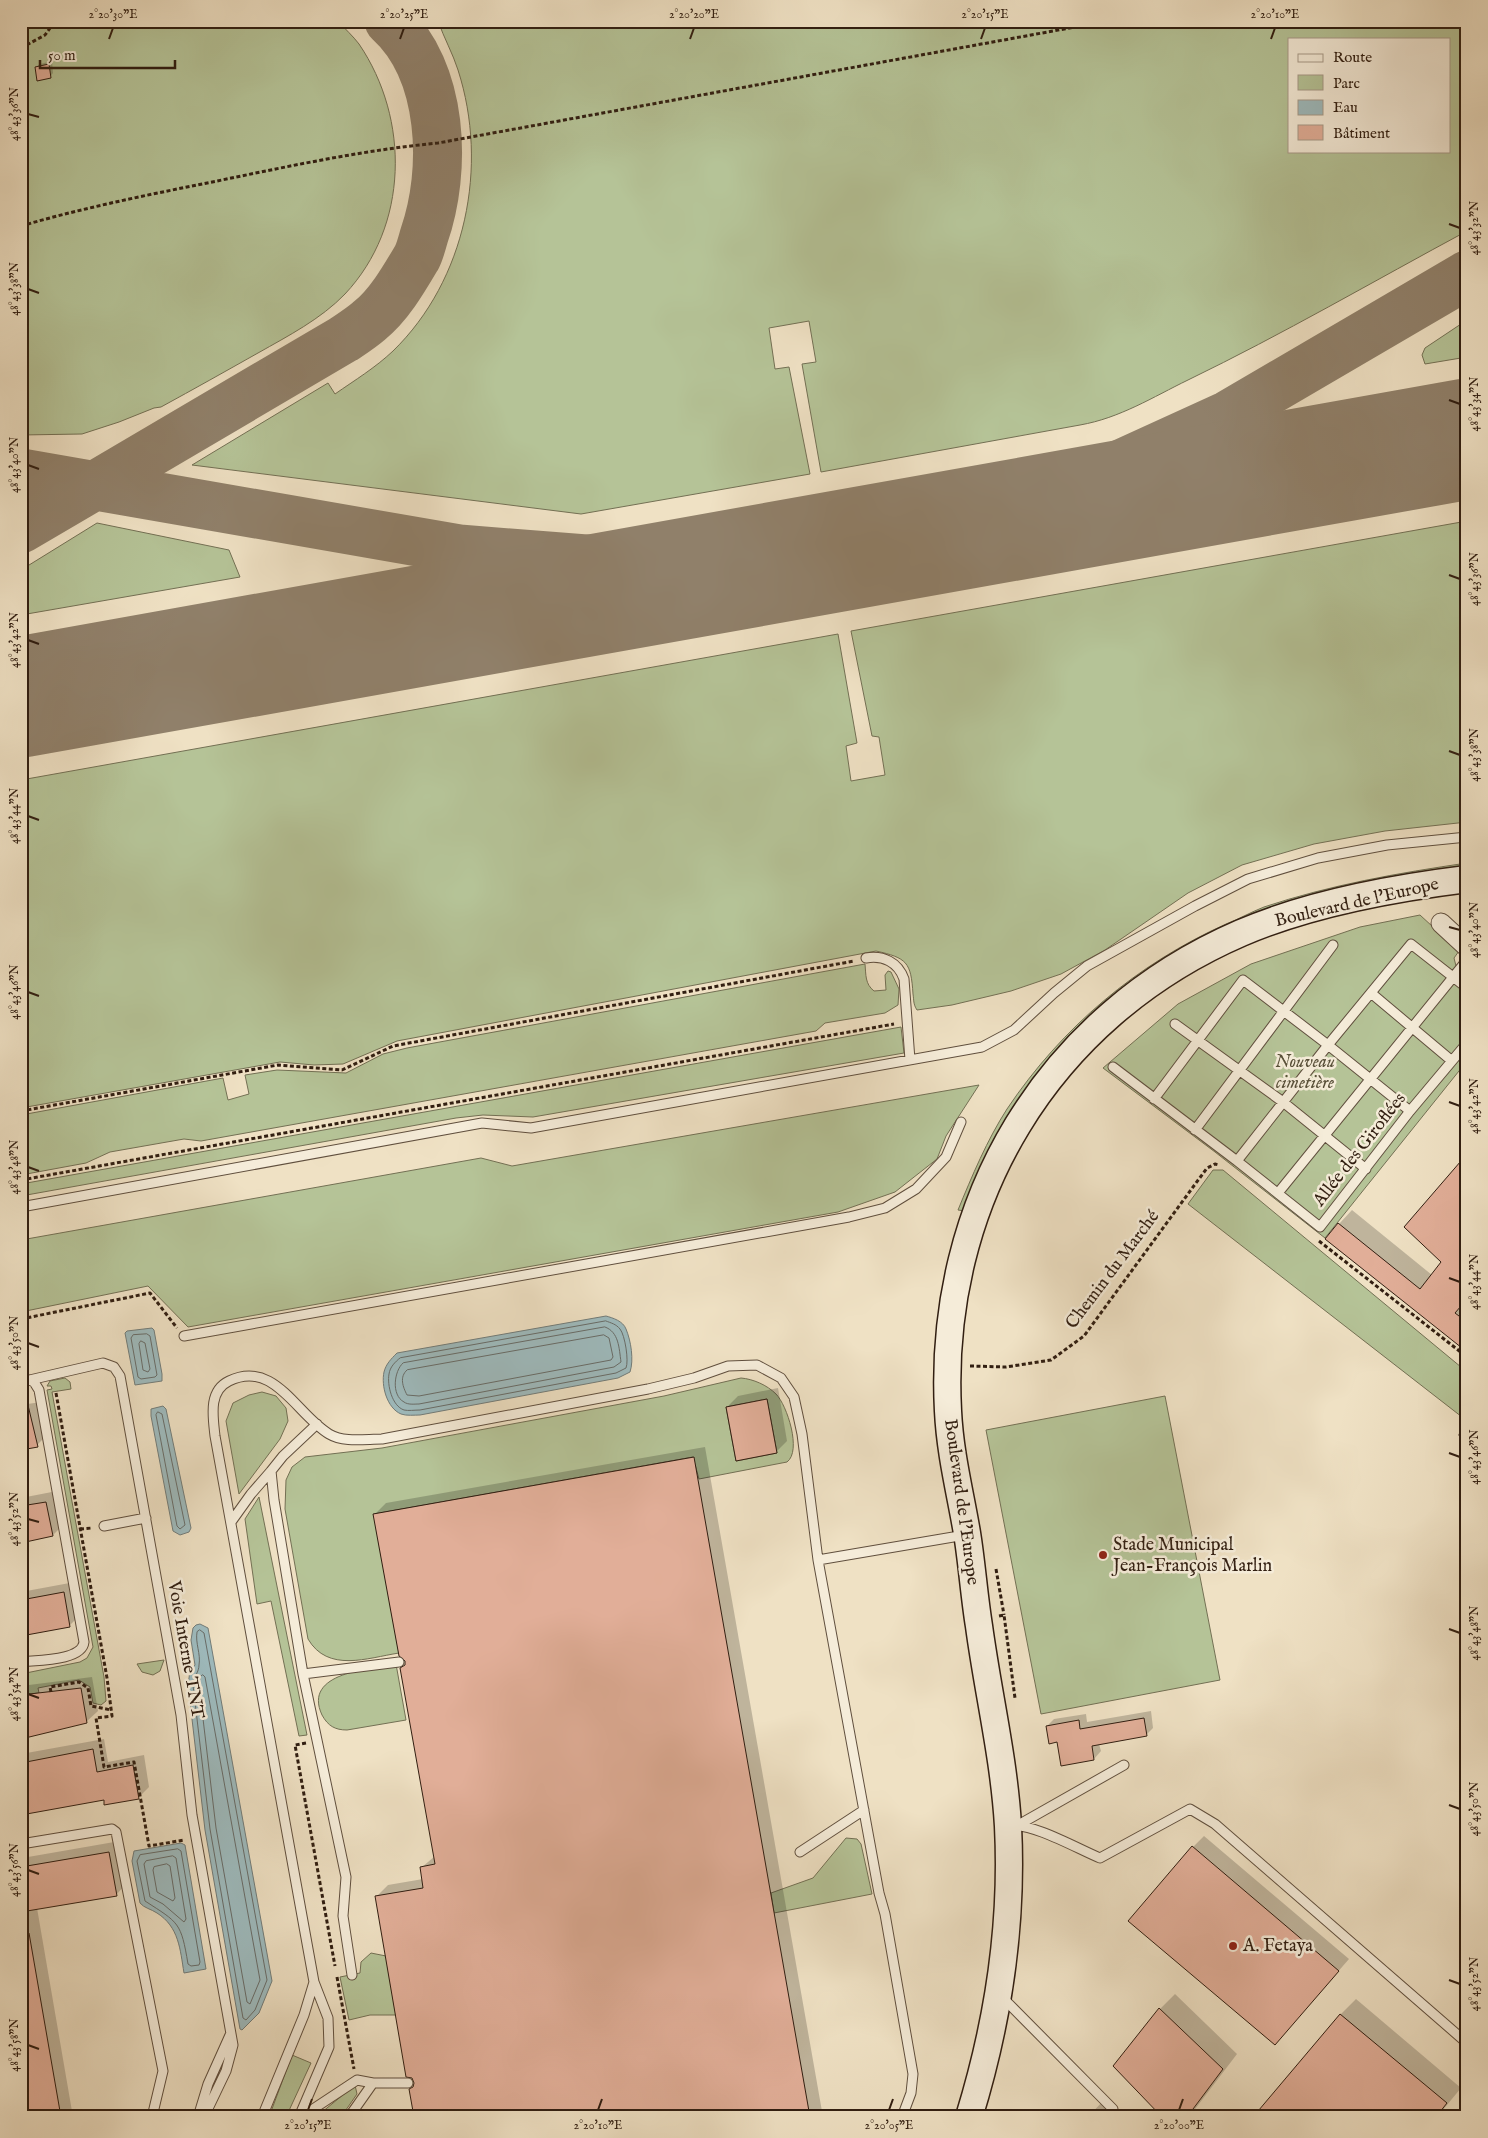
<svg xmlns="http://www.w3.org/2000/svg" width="1488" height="2138" font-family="'IM FELL English',serif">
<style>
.green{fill:#b5c397;stroke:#737054;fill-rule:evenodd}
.water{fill:#9ebbbe;stroke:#727c79}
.shadow{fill:#0003}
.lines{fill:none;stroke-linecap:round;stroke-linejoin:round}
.shore{stroke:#686c68;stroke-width:1}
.taxiway{stroke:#90806a;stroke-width:49}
.runway{stroke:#90806a;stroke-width:121}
.building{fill:#e1ae98;stroke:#311e11}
.service-casing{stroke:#604f3e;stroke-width:11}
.minor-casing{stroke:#604f3e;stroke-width:21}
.secondary-casing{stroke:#311e11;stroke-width:29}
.path{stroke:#311e11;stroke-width:3;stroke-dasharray:4 2.5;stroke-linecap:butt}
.service{stroke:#f5ecd9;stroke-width:9}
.minor{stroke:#f5ecd9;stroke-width:19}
.secondary{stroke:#f5ecd9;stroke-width:26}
.ticks{fill:none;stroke:#311e11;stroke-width:2}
.poi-dot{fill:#8f2418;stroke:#f5ecd9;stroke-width:2}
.labels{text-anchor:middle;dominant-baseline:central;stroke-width:5;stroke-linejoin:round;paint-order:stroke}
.street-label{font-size:18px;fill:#311e11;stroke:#f5ecd9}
.park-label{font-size:18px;font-style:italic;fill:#595039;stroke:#f5ecd9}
.poi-label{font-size:18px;fill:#311e11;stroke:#f5ecd9;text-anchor:start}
.neatline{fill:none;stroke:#311e11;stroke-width:2}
.ticks-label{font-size:12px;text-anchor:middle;fill:#311e11}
</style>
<rect width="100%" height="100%" fill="#efe1c4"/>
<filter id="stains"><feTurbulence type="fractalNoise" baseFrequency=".004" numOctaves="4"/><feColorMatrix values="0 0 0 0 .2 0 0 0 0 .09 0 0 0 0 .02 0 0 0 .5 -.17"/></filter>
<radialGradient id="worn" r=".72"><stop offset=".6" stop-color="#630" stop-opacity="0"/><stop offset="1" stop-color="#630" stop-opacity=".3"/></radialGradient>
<path class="green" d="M21,21H338C345,29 353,36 359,44C410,119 409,226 345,294C321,319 288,336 258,353C226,371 194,389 161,407L154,408L119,422L82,434L21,435Z
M438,21H1467V231C1374,281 1283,334 1188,380C1153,397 1120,418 1080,425L821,472L802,364L816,362L809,321L769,328L775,369L789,367L810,474L581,514L192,465L328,383L335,394C355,380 375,368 393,351C466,280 489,166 458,70C453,54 444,38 438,21ZM1289,39H1449V151H1289Z
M1467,320V357L1425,364L1422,355L1425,348Z
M1467,521V822L1385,831L1314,844L1242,865L1188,893L1105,950L1061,974L1011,991L952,1005L917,1010C913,1004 914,1000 913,994C911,962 907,958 876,951L397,1041L343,1064L314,1065L280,1062L21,1108V780L838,634L857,743L846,746L851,781L885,775L879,737L872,736L851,631Z
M97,523L229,550L240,577L21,615V570Z
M1467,863V869L1411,877L1125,990L965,1211L958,1210C972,1176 987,1140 1007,1109C1062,1027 1137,964 1226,924C1239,919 1251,912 1264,907C1330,885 1398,873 1467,863Z
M1420,915L1459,951L1454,958L1456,966L1467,974V1061L1325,1238L1215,1152L1103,1068L1178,1004L1251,964L1360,927Z
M865,964C866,975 865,984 874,991L886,990L885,975L888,971L891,972L899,989L898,1005L885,1013L825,1023L816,1031L201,1141L184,1139L110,1152L86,1163L21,1175V1115L223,1078L228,1100L249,1094L245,1075L277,1070L346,1073L383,1054L407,1048Z
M901,1027L904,1053L533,1117L483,1115L456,1118L21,1196V1184Z
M979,1085L946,1136L937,1159L895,1192L838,1212L188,1327L148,1286L21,1312V1240L481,1158L512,1166Z
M1213,1170H1223L1467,1372V1411L1462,1417L1188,1204Z
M65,1378L70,1382L71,1389L52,1392L104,1677L106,1701L101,1705L93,1703L90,1687L79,1680L38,1688L39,1693L21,1695V1674L80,1662L87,1658L93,1647L47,1390L52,1389L51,1386H47L50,1381Z
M741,1378C753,1379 767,1385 776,1394C787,1405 802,1451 787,1462L699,1479L693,1457L374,1514L399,1653C367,1658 328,1673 308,1639L285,1509L286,1480L292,1467L305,1457L382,1448L664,1396ZM767,1399L777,1453L736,1461L726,1407Z
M262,1392L276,1396L286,1408L288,1421L280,1439L239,1494L226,1421L233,1403L249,1395Z
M1165,1396L1220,1680L1041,1714L986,1430Z
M259,1497L307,1735L299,1736L271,1601L257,1604L245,1519Z
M164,1660L160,1671L153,1675L142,1672L137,1664Z
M396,1664L406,1720L347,1730C335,1730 328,1726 322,1715C302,1672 371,1669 396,1664Z
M846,1838L857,1839L861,1844L872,1894L774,1913L771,1893L813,1878Z
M371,1953L386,1956L396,2015H370L349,2020L340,1977L360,1973L361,1962Z
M292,2055L311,2063L286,2117H269Z
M355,2085L357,2094L341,2117H316Z"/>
<path class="water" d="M606,1316C613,1318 623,1321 626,1329C631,1341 634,1360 630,1372L618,1378L420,1415C415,1415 406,1416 401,1414C387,1408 381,1386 384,1372C386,1364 391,1359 397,1353Z
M152,1328L154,1330L162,1374V1381L135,1385L125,1333L127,1331Z
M163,1406L166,1409L191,1528L189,1532L180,1535L173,1531L151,1416V1409Z
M200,1624L208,1628L272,1981L259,2013L242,2030L240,2029L205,1830L188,1685L190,1671L195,1665L191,1640L193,1628L196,1625Z
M181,1843L185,1845L206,1969L184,1973C180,1949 179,1927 157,1913C151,1909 144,1908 140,1903L132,1861L134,1851Z"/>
<path class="shadow" d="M52,61L53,73L50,77L36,67L40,64Z
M1467,1156V1351L1339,1224L1352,1210L1432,1275L1443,1262Z
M778,1388L787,1441L776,1452L727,1407L738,1396Z
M41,1402L48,1434L37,1445L21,1405Z
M705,1447L823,2117H415L410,2090L415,2085L377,1896L388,1885L423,1879L421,1868L435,1856L406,1664L375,1514L386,1503Z
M57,1491L64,1524L53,1535L21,1541V1498Z
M75,1582L80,1615L69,1626L21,1635V1592Z
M92,1677L98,1711L86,1722L21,1737V1686Z
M1151,1711L1153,1728L1146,1735L1099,1744L1101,1751L1094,1759L1058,1741L1047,1726L1054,1719L1086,1714L1087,1722Z
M104,1739L108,1762L144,1755L149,1787L138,1798H105L22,1813L28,1857L120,1841L127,1883L116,1895L37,1908L73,2117H21V1754Z
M1204,1836L1349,1959L1275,2044L1193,1847Z
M1175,1994L1237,2054L1189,2117H1163L1160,2009Z
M1356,1999L1461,2088L1437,2117H1255L1341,2014Z
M1102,2102L1118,2117H1088Z"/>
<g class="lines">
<path class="shore" d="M606,1321C611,1323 616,1324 620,1329C625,1335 629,1361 626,1368L616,1373L420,1410C415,1410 408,1411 404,1410C392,1406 387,1385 389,1374C390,1367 395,1362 400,1358Z
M605,1327C619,1332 619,1348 621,1362L614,1367L419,1404C414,1404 408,1405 404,1402C391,1395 394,1371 403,1363Z
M147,1334L150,1336L157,1375L155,1377L141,1379L138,1377L131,1338L133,1335Z
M604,1335L609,1338L613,1357L611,1360L419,1396L407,1395C403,1387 399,1377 407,1370Z
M141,1341L145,1343L150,1369L148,1372L143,1370L139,1344Z
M158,1412L162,1414L185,1525L180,1529L177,1526L156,1415Z
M200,1630L204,1633L267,1980L255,2010L246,2020L243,2018L210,1829L193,1685C194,1676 199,1672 199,1665C201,1654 195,1643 197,1632Z
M203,1675L205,1677L260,1980L250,2004L247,2002L216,1828L199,1685L200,1677Z
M178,1849L181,1851L200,1962L199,1965L191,1966L188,1964C181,1922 179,1923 145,1901L137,1861L140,1855Z
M173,1856L176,1858L186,1919L184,1922L163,1904L150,1897L144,1864L146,1861Z
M167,1864L170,1866L175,1898L173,1901L157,1892L153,1870L154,1867Z"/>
<path class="taxiway" d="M21,473L459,549L599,560L727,559L836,551L1003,507L1114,467L1228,415L1467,275
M21,529L344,339C353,333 361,328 369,321C389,305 404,279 417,257C420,251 422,243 424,236C447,170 444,71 389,21"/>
<path class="runway" d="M21,697L1467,439"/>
</g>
<path class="building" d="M49,64L51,78L37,81L35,67Z
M1467,1154V1299L1455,1313L1467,1322V1352L1325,1239L1338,1223L1420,1289L1441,1262L1404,1227Z
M767,1399L777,1453L736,1461L726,1407Z
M27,1401L38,1447L21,1450V1402Z
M694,1457L810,2117H414L409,2089L413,2087L414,2083L412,2078L406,2077L375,1896L423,1888L420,1867L435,1864L400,1668L405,1665V1661L399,1656L373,1514Z
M46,1502L53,1536L21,1543V1506Z
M64,1592L70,1627L21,1636V1600Z
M81,1688L87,1723L21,1739V1695Z
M1144,1718L1147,1736L1092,1746L1094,1760L1061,1766L1057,1742L1049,1744L1046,1726L1079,1720L1080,1729Z
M93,1749L97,1772L133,1765L139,1799L104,1805V1800L21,1815V1763Z
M1192,1846L1339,1971L1275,2045L1128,1921Z
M109,1852L117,1896L21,1912V1867Z
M29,1933L61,2117H21V1934Z
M1159,2008L1223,2069L1187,2117H1162L1113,2066Z
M1340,2014L1447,2103L1436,2117H1253Z"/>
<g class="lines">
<defs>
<path id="service" d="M866,958C883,955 898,962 904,979L910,1060
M1467,988L1411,944L1328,1045L1237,1161L1320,1227L1410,1111L1467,1043
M1371,993L1452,1061
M1175,1024L1283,1102L1366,1169
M1113,1067L1237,1161
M1154,1099L1243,980L1328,1045L1410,1111
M1195,1130L1333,945
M1278,1193L1467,960
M21,1207L482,1123L531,1128L982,1047L1014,1030L1054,993L1087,966L1195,906L1248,879L1318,858L1387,845L1467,837
M184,1336L849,1217L885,1208L916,1189L946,1157L961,1122
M21,1382L103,1363L114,1367L120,1376L181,1715L192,1815L233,2045L226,2071L204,2117
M317,1424L283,1456L271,1471L274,1500L303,1674L346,1877L343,1916L352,1975
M231,1522L251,1494L271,1471
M104,1526L146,1518
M818,1560L965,1535
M21,1662C37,1660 82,1661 84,1642L39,1390L34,1382L29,1380
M303,1674L399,1662
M1020,1824L1124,1765
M1011,1826C1033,1823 1078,1849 1100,1858L1190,1809L1215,1824L1467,2043
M21,1844L112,1829L116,1832L163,2071L152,2117
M800,1852L864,1810
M1002,1997L1113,2109
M198,2117L208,2084L230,2035
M262,2117L304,2015L314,1982
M299,2117L329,2047L328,2018L314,1982L215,1436C213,1417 208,1391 229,1381C274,1359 296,1414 329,1434C344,1443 365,1439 382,1439L648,1389L694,1378L728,1366L757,1365L781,1378L794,1397L802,1434L818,1560L879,1893L885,1914L913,2074L911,2093L902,2117
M301,2117L357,2080L373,2083H408
M349,2117L373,2083"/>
<path id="minor" d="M1441,923L1467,947"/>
<path id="secondary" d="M969,2117C998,2023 1013,1924 1008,1826C1004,1758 988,1693 979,1626C974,1595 972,1564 967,1533C960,1492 950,1453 948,1411C937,1202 1047,1017 1241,933C1308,904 1394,888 1467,879"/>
</defs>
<use href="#service" class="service-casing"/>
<use href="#minor" class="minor-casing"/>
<use href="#secondary" class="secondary-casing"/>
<path class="path" d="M21,48L45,35L55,21
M21,226C86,207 152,194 217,181C290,166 364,150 438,143L1108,21
M21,1111L278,1065L342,1070L393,1046L854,961
M21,1180L894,1024
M1319,1241L1467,1357
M21,1319L150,1293L177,1328
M970,1366L1006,1367L1051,1360L1084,1336L1207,1168L1215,1164L1219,1165
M56,1393L107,1678L112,1716L96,1718L104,1767L134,1762L149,1846L184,1840
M1467,1420L1460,1435L1463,1450L1467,1454
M80,1529L92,1528
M996,1569L1004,1615
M999,1616L1004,1615L1015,1698
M51,1692L50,1687L79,1682L88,1688L91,1706L111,1710
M306,1743L295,1745L335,1966
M337,1977L354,2069"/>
<use href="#service" class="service"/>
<use href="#minor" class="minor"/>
<use href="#secondary" class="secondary"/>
</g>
<path class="ticks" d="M109,39L113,28M400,39L404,28M690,39L694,28M981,39L985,28M1271,39L1275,28M28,114L39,117M1449,224L1460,228M28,289L39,293M1449,400L1460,404M28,465L39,469M1449,575L1460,579M28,640L39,644M1449,751L1460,755M28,816L39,820M1449,927L1460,930M28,992L39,996M1449,1102L1460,1106M28,1167L39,1171M1449,1278L1460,1282M28,1343L39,1347M1449,1453L1460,1457M28,1519L39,1522M1449,1629L1460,1633M28,1694L39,1698M1449,1805L1460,1809M28,1870L39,1874M1449,1980L1460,1984M28,2045L39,2049M308,2110L312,2099M598,2110L602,2099M889,2110L893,2099M1179,2110L1183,2099"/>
<g class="poi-dot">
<circle cx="1103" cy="1555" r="5"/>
<circle cx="1233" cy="1946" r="5"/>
</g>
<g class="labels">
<g class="street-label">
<text transform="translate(1357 903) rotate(-13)">Boulevard de l'Europe</text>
<text transform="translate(1360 1150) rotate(-52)">Allée des Giroflées</text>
<text transform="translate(1113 1270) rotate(-53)">Chemin du Marché</text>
<text transform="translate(961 1502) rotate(82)">Boulevard de l'Europe</text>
<text transform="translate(185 1650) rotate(80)">Voie Interne TNT</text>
</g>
<g class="park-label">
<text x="1305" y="1062">Nouveau<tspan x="1305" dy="21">cimetière</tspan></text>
</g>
<g class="poi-label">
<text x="1113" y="1545">Stade Municipal<tspan x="1113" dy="21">Jean-François Marlin</tspan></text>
<text x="1243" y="1946">A. Fetaya</text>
</g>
</g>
<rect width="1488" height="2138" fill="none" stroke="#efe1c4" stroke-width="55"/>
<rect x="1288" y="38" width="162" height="115" fill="#f5ecd9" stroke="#a79a89"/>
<rect x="1298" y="54" width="25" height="8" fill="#f5ecd9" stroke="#a79a89"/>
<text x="1333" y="62" font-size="15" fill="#311e11">Route</text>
<rect x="1298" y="75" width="25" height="15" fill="#b5c397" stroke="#a79a89"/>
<text x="1333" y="88" font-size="15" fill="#311e11">Parc</text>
<rect x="1298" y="100" width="25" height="15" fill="#9ebbbe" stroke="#a79a89"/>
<text x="1333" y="112" font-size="15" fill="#311e11">Eau</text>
<rect x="1298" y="125" width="25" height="15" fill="#e1ae98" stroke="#a79a89"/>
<text x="1333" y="138" font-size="15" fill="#311e11">Bâtiment</text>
<path d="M40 60v8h135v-8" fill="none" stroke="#311e11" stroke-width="2.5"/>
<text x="48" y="60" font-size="15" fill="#311e11" stroke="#f5ecd9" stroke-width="4" paint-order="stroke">50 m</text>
<rect x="28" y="28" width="1432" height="2082" class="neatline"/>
<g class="ticks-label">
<text x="113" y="18">2°20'30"E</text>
<text x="404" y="18">2°20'25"E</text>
<text x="694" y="18">2°20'20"E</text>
<text x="985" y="18">2°20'15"E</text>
<text x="1275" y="18">2°20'10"E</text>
<text transform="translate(14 114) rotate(-90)" y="4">48°43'36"N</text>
<text transform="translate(1474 228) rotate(-90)" y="4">48°43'32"N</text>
<text transform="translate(14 289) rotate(-90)" y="4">48°43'38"N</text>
<text transform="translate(1474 404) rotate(-90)" y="4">48°43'34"N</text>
<text transform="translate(14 465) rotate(-90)" y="4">48°43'40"N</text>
<text transform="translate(1474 579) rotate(-90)" y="4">48°43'36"N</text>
<text transform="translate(14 640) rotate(-90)" y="4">48°43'42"N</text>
<text transform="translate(1474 755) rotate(-90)" y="4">48°43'38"N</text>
<text transform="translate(14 816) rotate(-90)" y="4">48°43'44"N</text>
<text transform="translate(1474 930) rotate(-90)" y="4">48°43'40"N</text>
<text transform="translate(14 992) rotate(-90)" y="4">48°43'46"N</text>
<text transform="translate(1474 1106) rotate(-90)" y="4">48°43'42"N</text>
<text transform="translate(14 1167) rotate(-90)" y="4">48°43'48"N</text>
<text transform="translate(1474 1282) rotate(-90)" y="4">48°43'44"N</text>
<text transform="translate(14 1343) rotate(-90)" y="4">48°43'50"N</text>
<text transform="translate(1474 1457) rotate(-90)" y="4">48°43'46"N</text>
<text transform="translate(14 1519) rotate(-90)" y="4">48°43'52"N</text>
<text transform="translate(1474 1633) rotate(-90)" y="4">48°43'48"N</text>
<text transform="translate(14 1694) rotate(-90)" y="4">48°43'54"N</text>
<text transform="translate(1474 1809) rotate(-90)" y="4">48°43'50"N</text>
<text transform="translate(14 1870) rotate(-90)" y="4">48°43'56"N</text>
<text transform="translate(1474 1984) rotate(-90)" y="4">48°43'52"N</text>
<text transform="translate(14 2045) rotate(-90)" y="4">48°43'58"N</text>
<text x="308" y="2129">2°20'15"E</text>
<text x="598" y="2129">2°20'10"E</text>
<text x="889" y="2129">2°20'05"E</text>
<text x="1179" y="2129">2°20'00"E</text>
</g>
<rect width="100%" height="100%" filter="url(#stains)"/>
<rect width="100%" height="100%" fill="url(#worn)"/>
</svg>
